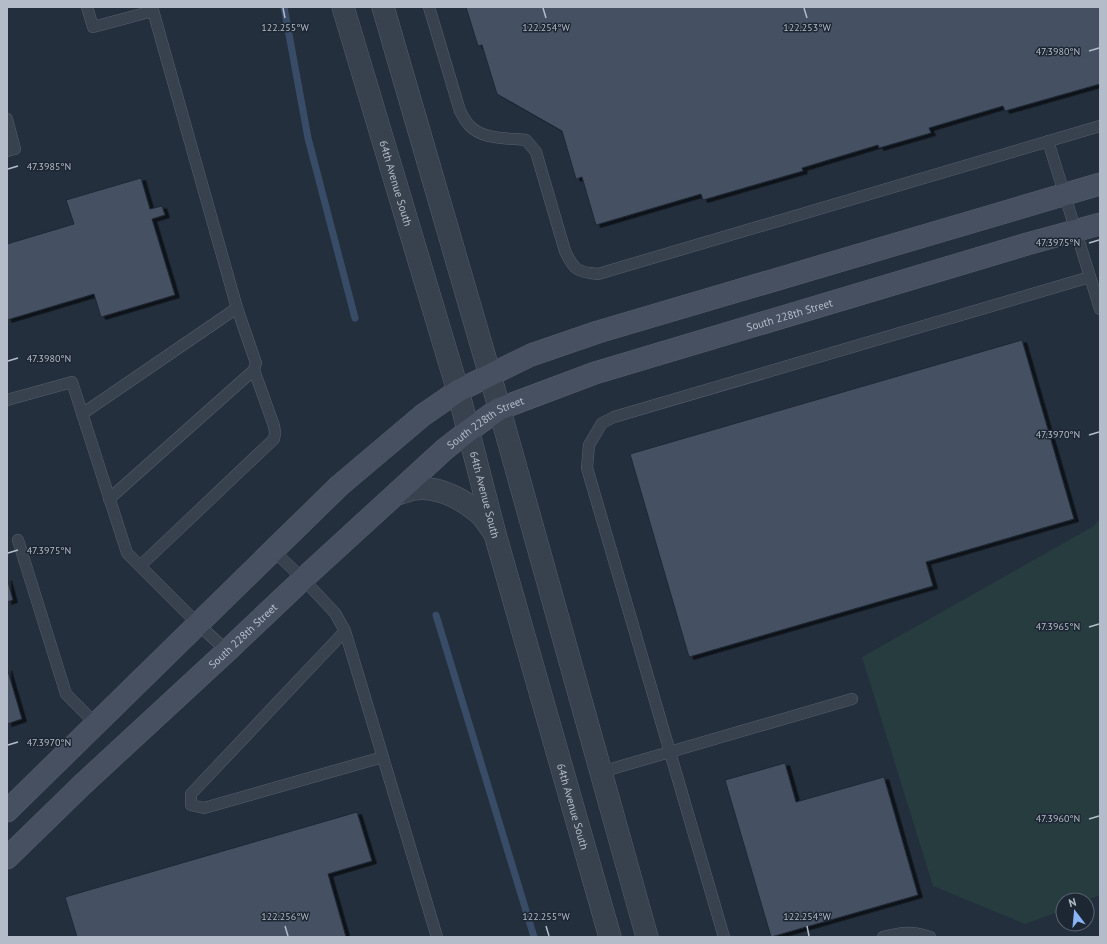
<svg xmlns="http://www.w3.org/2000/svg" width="1107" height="944" font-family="'PT Sans',sans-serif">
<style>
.green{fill:#263c3f}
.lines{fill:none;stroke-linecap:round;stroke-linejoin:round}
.stream{stroke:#394c67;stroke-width:7}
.building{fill:#455162;stroke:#1f2835;filter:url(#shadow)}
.service-casing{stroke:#565f6c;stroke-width:12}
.tertiary-casing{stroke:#565f6c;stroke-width:23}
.secondary-casing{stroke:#565f6c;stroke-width:23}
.service{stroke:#38414e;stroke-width:11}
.tertiary{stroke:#38414e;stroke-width:22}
.secondary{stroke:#465061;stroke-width:22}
.ticks{fill:none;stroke:#b4bcc9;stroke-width:1.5}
.labels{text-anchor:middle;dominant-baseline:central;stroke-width:3;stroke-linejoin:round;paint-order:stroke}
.street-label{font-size:11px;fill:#b4bcc9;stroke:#1d2633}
.ticks-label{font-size:10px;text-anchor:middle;fill:#b4bcc9;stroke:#1d2633;stroke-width:3;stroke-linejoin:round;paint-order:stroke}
</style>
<defs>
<filter id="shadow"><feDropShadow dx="4.5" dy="2.5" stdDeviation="0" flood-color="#0009"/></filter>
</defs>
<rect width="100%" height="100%" fill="#242f3e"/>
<path class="green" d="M1100,518V895L1087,900H1063V910L1025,924L933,886L862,657L1094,526Z"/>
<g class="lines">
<path class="stream" d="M284,7L308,138L355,318
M436,615L534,937"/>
</g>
<path class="building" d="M466,7H1100V84L1005,111L1003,106L929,128L931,133L879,148L878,145L802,168L803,171L703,200L701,194L596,225L582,177L576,179L562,131L497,94L482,45L478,46Z
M141,178L150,209L162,206L165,215L152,219L175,295L101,317L94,294L7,320V244L74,224L66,200Z
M1022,340L1074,519L926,562L933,586L689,657L630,454Z
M7,578L13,600L7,602Z
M7,668L22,719L7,724Z
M785,763L796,802L884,777L918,895L771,937L725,780Z
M357,812L372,861L328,874L346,937H77L65,897Z"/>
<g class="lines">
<defs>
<path id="service" d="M87,7L93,27L153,11
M429,7L460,111C463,116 465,121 469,125C482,140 508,138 526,140L536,152L565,251C574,270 577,272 598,274L1100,126
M7,119L15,149L7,151
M1048,141L1100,309
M7,400L72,382L127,553L198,624L227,651
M82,414L237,308L152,7
M109,499L254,370L256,363L237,308
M18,540L66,694L96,724
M273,550L303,579L335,613L345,631L437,937
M140,566L274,439L275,433L274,426L254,370
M345,631L191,794V805L204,808L383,757
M601,772L852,699
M724,937L587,468L589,445L602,423L614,417L1090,277
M883,937C901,932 911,931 930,937"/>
<g id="tertiary">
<path id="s1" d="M343,7L458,391L495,534L610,937"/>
<path d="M383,7L490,375L647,937"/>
<path d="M396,494C402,493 408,490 414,489C439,486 464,499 482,516C486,520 489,526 493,531"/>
</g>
<g id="secondary">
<path d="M7,811L339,486L423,415L458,391L490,375L531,355L598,332L1100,184"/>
<path id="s2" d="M7,858L83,784L227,651L303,579L445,449L468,431L499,409L595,373L1027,244L1100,224"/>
</g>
</defs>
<use href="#service" class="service-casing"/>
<use href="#tertiary" class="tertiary-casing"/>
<use href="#secondary" class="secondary-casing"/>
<use href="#service" class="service"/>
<use href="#tertiary" class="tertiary"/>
<use href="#secondary" class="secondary"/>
</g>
<path class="ticks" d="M283,8L285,18M543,8L546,18M804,8L807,18M1089,51L1099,48M8,169L18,166M1089,243L1099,240M8,361L18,358M1089,435L1099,432M8,553L18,550M1089,627L1099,624M8,745L18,742M1089,819L1099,816M285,926L288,936M546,926L549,936M807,926L809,936"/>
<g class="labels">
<g class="street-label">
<text stroke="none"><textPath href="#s1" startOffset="184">64th Avenue South</textPath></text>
<text stroke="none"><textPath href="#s2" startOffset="972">South 228th Street</textPath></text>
<text stroke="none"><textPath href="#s2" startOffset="648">South 228th Street</textPath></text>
<text stroke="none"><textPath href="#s1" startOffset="508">64th Avenue South</textPath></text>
<text stroke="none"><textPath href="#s2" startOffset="324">South 228th Street</textPath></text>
<text stroke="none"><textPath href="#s1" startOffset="832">64th Avenue South</textPath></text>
</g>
</g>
<g class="ticks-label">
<text x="285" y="31">122.255°W</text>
<text x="546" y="31">122.254°W</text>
<text x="807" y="31">122.253°W</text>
<text x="1058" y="55">47.3980°N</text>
<text x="49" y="170">47.3985°N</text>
<text x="1058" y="246">47.3975°N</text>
<text x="49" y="362">47.3980°N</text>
<text x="1058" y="438">47.3970°N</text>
<text x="49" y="554">47.3975°N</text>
<text x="1058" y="630">47.3965°N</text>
<text x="49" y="746">47.3970°N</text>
<text x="1058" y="822">47.3960°N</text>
<text x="285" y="920">122.256°W</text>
<text x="546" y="920">122.255°W</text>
<text x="807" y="920">122.254°W</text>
</g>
<rect width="1107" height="944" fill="none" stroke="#b4bcc9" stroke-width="16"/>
<g transform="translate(1075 912) rotate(344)"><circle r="19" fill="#1d2633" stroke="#59626f"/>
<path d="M0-3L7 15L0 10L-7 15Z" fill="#8ab4f8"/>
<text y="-6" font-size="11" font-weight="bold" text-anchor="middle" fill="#b4bcc9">N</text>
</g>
</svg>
